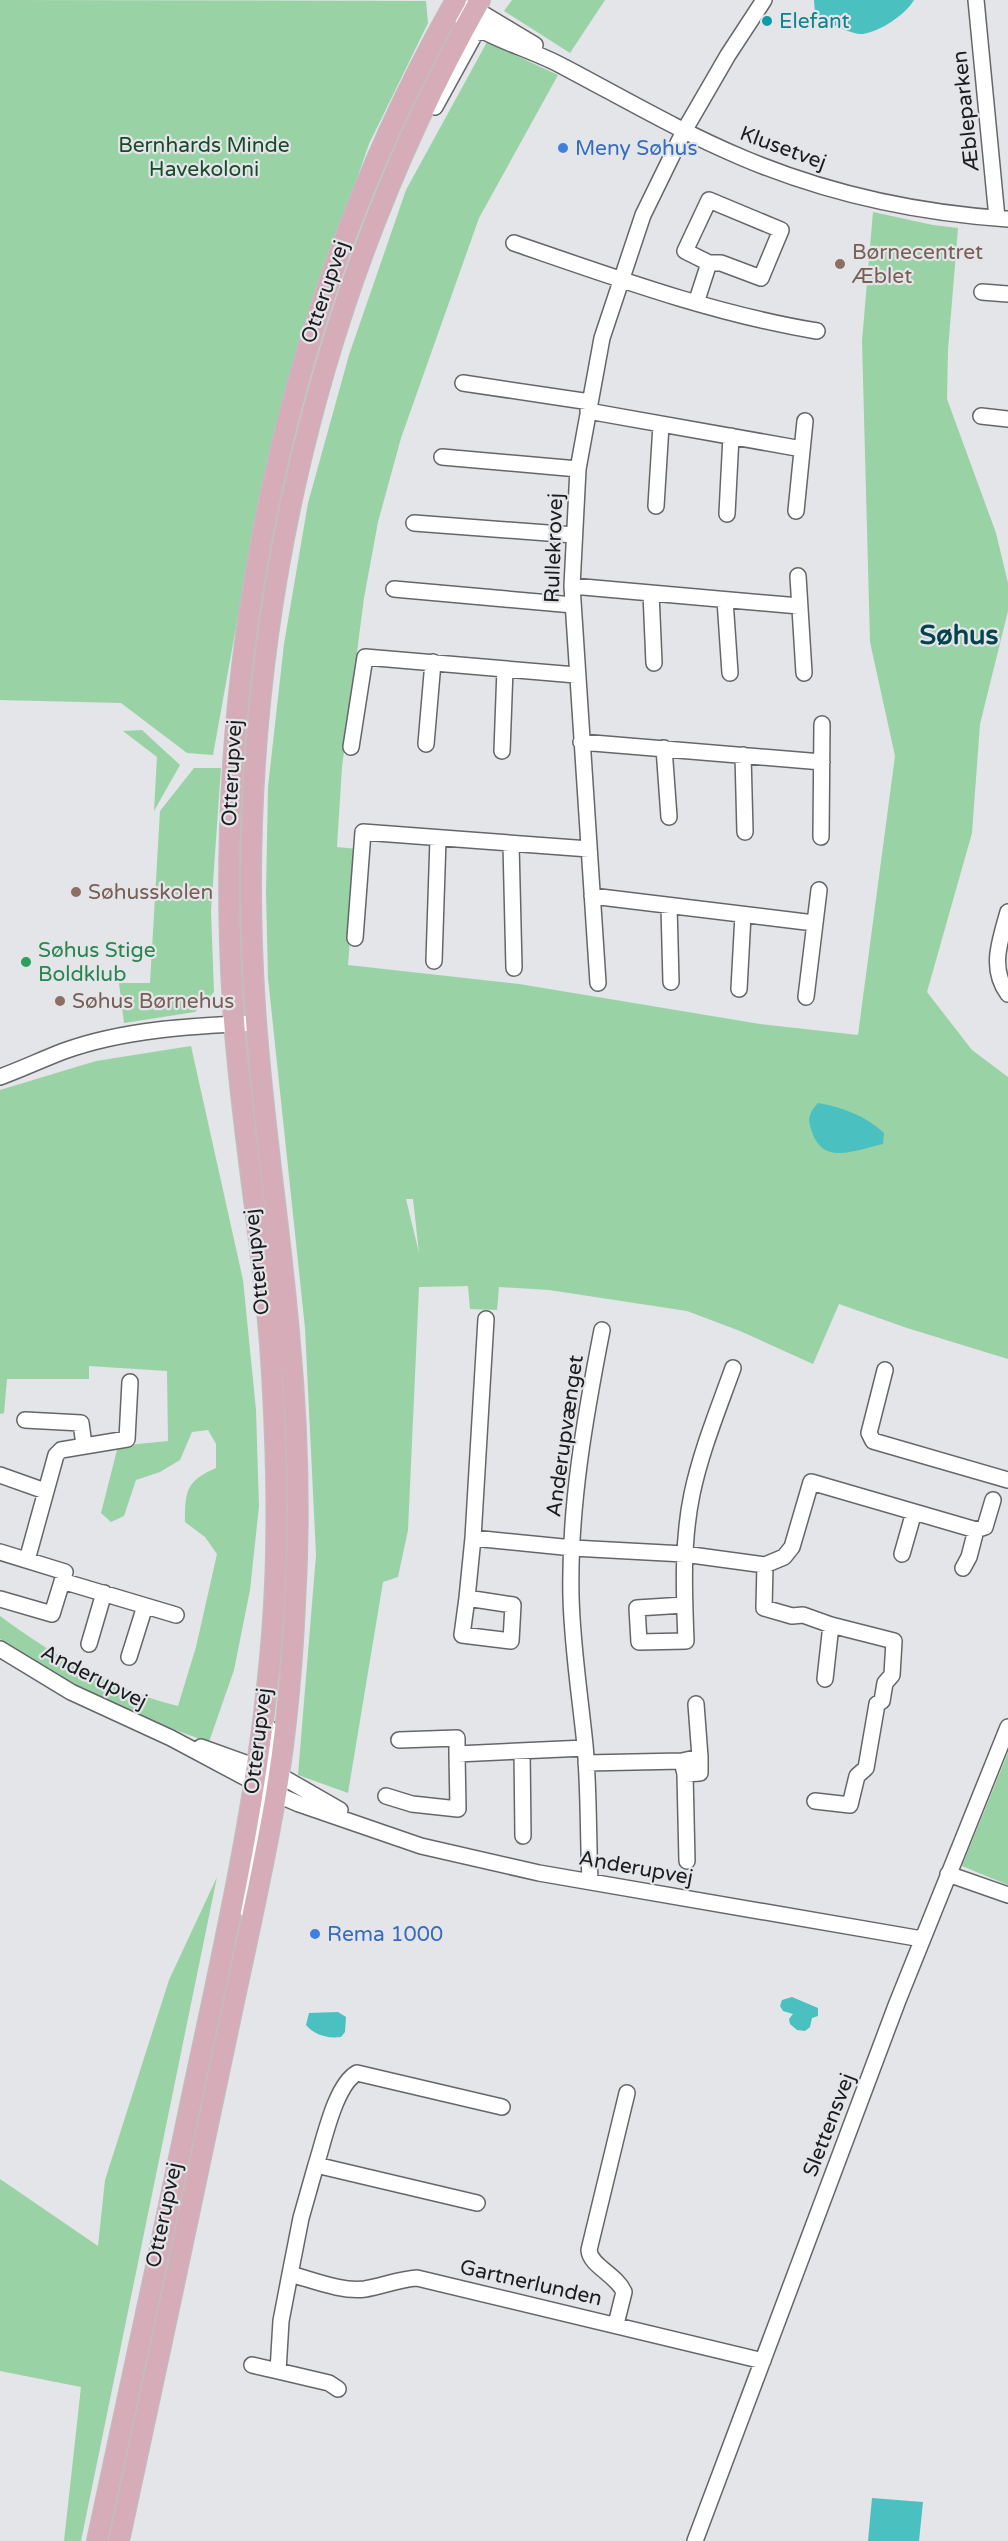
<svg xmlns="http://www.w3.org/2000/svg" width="1008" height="2541" font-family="'Varela Round',sans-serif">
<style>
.green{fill:#99d2a5;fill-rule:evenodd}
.water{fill:#4ac0c0}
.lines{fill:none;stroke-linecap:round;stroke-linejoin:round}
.minor-casing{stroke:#65666a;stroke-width:18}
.major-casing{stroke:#bfbfc0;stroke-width:22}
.minor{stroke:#fff;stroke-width:15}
.major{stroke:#d7acb9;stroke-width:20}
.culture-dot{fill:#0f9aa8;stroke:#e3e5e9;stroke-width:2}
.shop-dot{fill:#3f7fe0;stroke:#e3e5e9;stroke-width:2}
.education-dot{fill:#8d6e63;stroke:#e3e5e9;stroke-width:2}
.leisure-dot{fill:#2e9e5b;stroke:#e3e5e9;stroke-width:2}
.labels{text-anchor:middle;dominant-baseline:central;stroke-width:4.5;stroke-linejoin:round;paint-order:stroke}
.culture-label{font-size:21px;fill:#0d838f;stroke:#e3e5e9;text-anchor:start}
.street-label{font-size:21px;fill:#1c1c1e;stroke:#e3e5e9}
.park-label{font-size:21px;fill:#174a28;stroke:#e3e5e9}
.shop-label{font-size:21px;fill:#366cbe;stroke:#e3e5e9;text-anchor:start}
.education-label{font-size:21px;fill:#785e54;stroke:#e3e5e9;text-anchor:start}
.leisure-label{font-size:21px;fill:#27864d;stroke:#e3e5e9;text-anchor:start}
.district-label{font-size:27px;font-weight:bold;fill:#03444d;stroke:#e3e5e9}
</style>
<rect width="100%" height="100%" fill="#e3e5e9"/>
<path class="green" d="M0,0L426,1L428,23L369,144L296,353L257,511L213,755L187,753L121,703L0,700Z
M512,0H605L570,53L504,11Z
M487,42L558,75L479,218L401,438L378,522L364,598L342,767L337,847L357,849L348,965L519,984L760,1024L858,1035L895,756L870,642L862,341L873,212L933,225L958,228L948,350L947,399L996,533L1008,583V611L980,724L972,833L927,992L972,1050L1008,1077V1359L907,1328L839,1304L813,1364L740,1331L687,1311L549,1290L499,1287L497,1310L470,1309L468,1286L419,1287L408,1530L398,1577L383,1582L348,1793L298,1775L316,1555L305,1328L268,978L266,892L268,787L284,644L308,503L349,355L406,190ZM406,1199H413L419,1253Z
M142,730L180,765L154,811L157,757L123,731Z
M194,768H221L211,911L214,992L195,1012L124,1023L119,983H150L160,811Z
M191,1046L243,1280L256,1410L259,1506L250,1590L234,1670L209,1742C136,1717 64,1682 0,1639V1616C54,1656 113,1690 178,1706L196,1647L217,1554L205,1537L185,1522C185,1491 186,1481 216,1468V1444L208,1430L192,1432L180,1460L160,1472L136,1480L124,1516L111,1522L101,1513L118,1446L168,1441L167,1371L89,1366V1379H7L4,1413L0,1414V1090L96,1061Z
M1008,1753V1885L962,1866Z
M217,1877L81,2541H64L81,2387L0,2371V2179L98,2246L105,2180L169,1980Z"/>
<path class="water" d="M814,0H914C905,15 881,31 863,34C851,35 824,21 815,13Z
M818,1103C842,1107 866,1116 884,1133L883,1144C854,1150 822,1167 811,1129C807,1118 810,1112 818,1103Z
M792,1997L818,2008V2016L812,2018L810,2027L805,2031L797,2030L790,2024L789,2019L793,2014L783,2011L780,2006L782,2000Z
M338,2012L346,2017L345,2032L341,2037C329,2039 314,2035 306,2025L309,2013Z
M872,2498L923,2502L919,2541H868Z"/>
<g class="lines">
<defs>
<path id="minor" d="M976,0L997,218
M467,8L475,9L535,45
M451,9C462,17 473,26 485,32C510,45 539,53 564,67C623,98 681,132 743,158C826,193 918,213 1008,219
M435,107L475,34L484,31
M514,243C613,277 714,314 817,331
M982,292L1008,294
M696,303L709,263H721L761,278L781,230L709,200L685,251L709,263
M463,383L590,402
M588,411L802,449
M981,416L1008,419
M442,457L578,469
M656,506L661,425
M796,511L805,421
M727,514L731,436
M414,523L574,535
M798,576L804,673
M572,586L799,606
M394,589L573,605
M651,593L654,663
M725,600L730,673
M581,742L822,762
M426,744L433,662
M351,747L365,657L576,675
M664,748L669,817
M502,751L505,669
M743,755L745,832
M821,837L822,724
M511,844L514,968
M592,896L814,923
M669,906L671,982
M1008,912C1000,941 989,968 1008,994
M355,938L363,832L589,849
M434,961L438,839
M598,983L572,586L578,469L602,338L643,215L684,131L728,55L764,0
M739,989L743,915
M806,997L819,890
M0,1077C22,1069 43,1059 64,1051C125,1029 192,1026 256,1023
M885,1370L869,1433L873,1441L1008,1480
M25,1420L81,1423L84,1445
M0,1475L45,1491
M976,1530L985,1527L993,1500
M473,1538L573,1548L684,1554L765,1565
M0,1552L65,1572L52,1614L0,1599
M902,1554L914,1512
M27,1560L56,1455L61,1450L127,1439L130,1382
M765,1565L764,1608L792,1616L803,1615L831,1625L894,1641L892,1675L885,1683L882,1701L877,1704L866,1768L857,1776L850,1805L815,1801
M765,1565L784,1557L792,1547L811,1482L976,1530L969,1557L963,1568
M62,1581L176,1615
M467,1598L462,1635L511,1641L513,1605L467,1598L473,1538L486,1319
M684,1605L637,1608L639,1642L686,1641C684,1592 682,1542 692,1494C701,1451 718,1410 733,1368
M89,1644L104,1593
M0,1649L71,1692L171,1738L276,1794L299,1804L421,1846L539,1873L922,1939
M129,1657L145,1606
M825,1679L831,1625
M696,1704L700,1757
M399,1740L457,1738V1754L585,1748
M201,1747L279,1775L340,1810
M522,1751L523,1836
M586,1763L682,1761L700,1757V1773L685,1774L682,1761
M685,1774L687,1861
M270,1779L267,1763L270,1729
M386,1796L412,1804L458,1809L457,1754
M948,1874L1008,1895
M590,1881C588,1836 589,1790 585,1745C580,1695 572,1646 571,1596C569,1507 585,1417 602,1330
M246,1909L262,1802L263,1787L260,1779
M316,2165C324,2141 335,2085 357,2073L502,2107
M477,2203L316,2165L301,2218L290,2274C313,2280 341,2292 365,2289C383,2286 399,2279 417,2278L763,2361
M290,2274L281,2321L278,2371L329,2383L338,2389
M616,2324L624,2292C616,2274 590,2266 589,2250L627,2093
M252,2365L278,2371
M695,2541L897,2003L1008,1727"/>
<path id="major" d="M97,2541C131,2383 165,2226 198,2068C231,1915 265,1762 274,1605C279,1518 276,1430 270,1344C261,1231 240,1119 233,1006C211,662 285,301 456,0
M119,2541C155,2371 193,2200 228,2030C244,1953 262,1877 275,1800C286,1735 292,1670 295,1605C300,1518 298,1430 290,1344C281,1231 262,1119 255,1006C232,658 309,304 480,0"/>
</defs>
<use href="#minor" class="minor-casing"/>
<use href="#major" class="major-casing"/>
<use href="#minor" class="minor"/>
<use href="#major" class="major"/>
</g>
<circle class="culture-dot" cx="767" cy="21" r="6"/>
<g class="shop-dot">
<circle cx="563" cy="148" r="6"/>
<circle cx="315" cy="1934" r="6"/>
</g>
<g class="education-dot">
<circle cx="840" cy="264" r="6"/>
<circle cx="76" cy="892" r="6"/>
<circle cx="60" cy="1001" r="6"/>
</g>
<circle class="leisure-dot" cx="26" cy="962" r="6"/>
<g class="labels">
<g class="culture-label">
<text x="779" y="21">Elefant</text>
</g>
<g class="street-label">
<text transform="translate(966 111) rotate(-96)">Æbleparken</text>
<text transform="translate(783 148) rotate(20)">Klusetvej</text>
<text transform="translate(325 292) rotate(-71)">Otterupvej</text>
<text transform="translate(554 548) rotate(-88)">Rullekrovej</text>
<text transform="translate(232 773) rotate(-87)">Otterupvej</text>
<text transform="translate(257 1262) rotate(-96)">Otterupvej</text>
<text transform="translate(565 1436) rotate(-82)">Anderupvænget</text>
<text transform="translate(94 1677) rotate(27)">Anderupvej</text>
<text transform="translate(258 1741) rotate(-83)">Otterupvej</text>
<text transform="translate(636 1868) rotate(10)">Anderupvej</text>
<text transform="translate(829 2125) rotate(-69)">Slettensvej</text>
<text transform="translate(164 2215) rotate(-78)">Otterupvej</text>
<text transform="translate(531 2283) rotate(13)">Gartnerlunden</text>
</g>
<g class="park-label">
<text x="204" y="145">Bernhards Minde<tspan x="204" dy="24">Havekoloni</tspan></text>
</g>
<g class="shop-label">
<text x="575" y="148">Meny Søhus</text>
<text x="327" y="1934">Rema 1000</text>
</g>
<g class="education-label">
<text x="852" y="252">Børnecentret<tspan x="852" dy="24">Æblet</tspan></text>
<text x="88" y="892">Søhusskolen</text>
<text x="72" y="1001">Søhus Børnehus</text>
</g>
<g class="leisure-label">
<text x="38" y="950">Søhus Stige<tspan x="38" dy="24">Boldklub</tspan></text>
</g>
<g class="district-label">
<text x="959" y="635">Søhus</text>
</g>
</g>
</svg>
